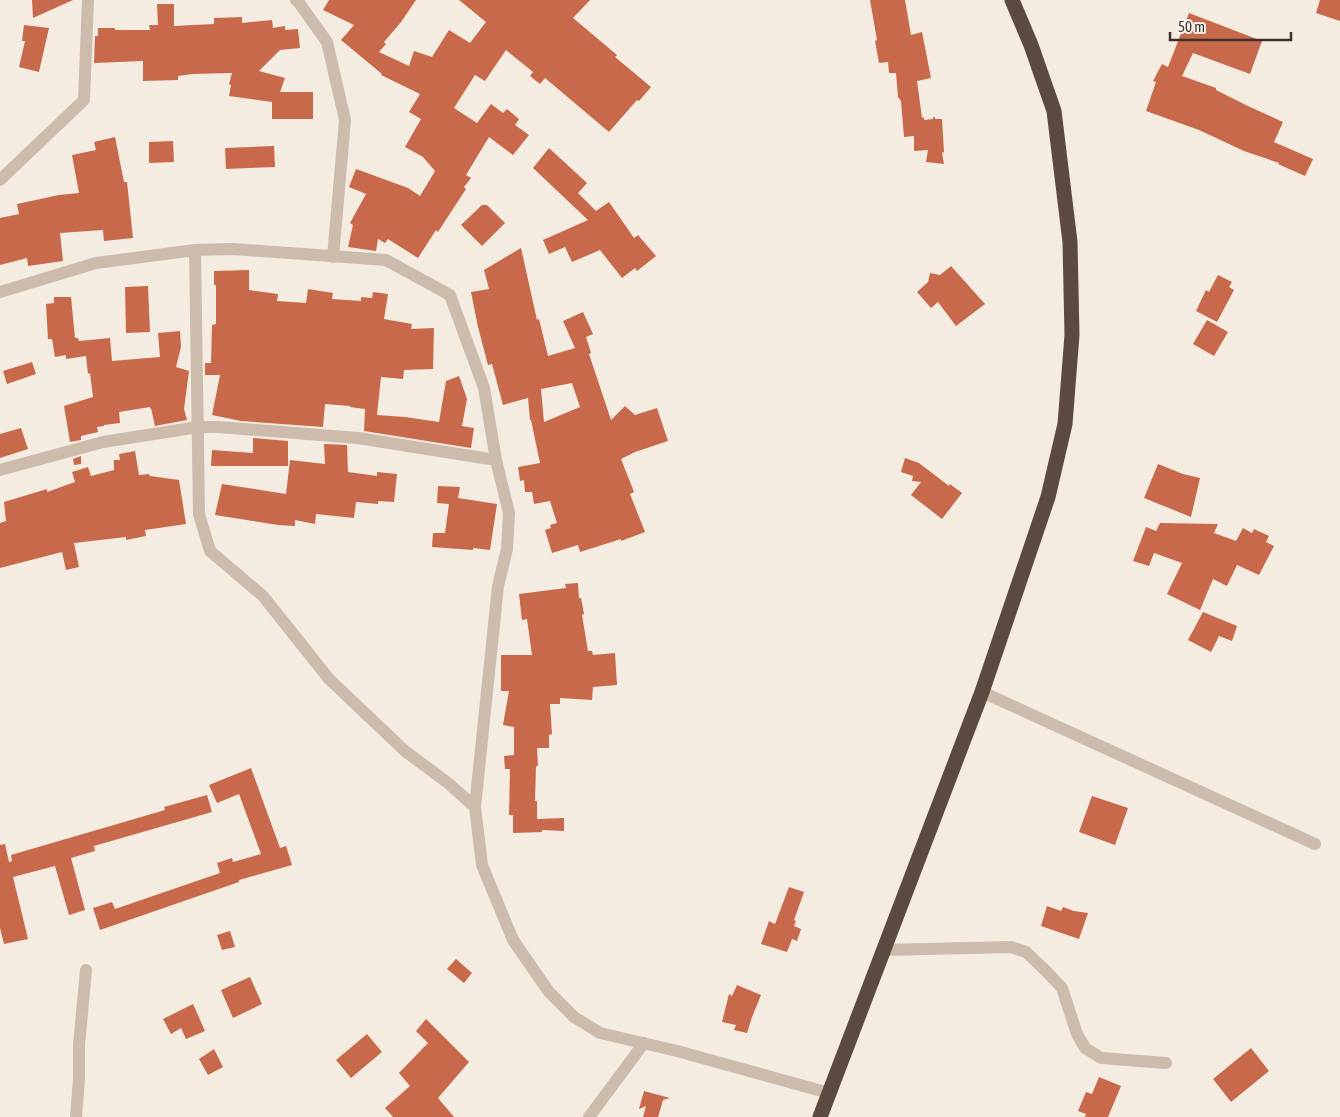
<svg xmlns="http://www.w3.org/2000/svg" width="1340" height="1117" font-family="'Asap Condensed',sans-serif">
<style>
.building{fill:#c8694b;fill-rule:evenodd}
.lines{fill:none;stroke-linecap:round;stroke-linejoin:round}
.minor{stroke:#cdbbac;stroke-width:12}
.highway{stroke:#5c4a42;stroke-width:15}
</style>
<rect width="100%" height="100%" fill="#f4ebe1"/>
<path class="building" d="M32,0H73L33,18Z
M329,0H416L401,22L384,42L386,44L379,52L409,66L414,51L432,57L449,30L470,43L486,22L459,0H590L573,18L617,55L615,57L651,87L639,101L637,100L609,132L545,78L540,84L530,76L533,72L506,50L485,81L475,75L454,108L477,123L491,104L503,113L507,109L519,119L515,125L529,135L513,155L489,137L466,175L471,178L464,187L466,189L438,232L436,230L418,258L388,239L385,243L378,239L376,251L348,247L353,225L350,223L366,194L349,187L356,169L408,188L420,196L435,171L423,157L405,147L421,119L409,112L420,94L381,75L382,74L341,40L354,25L323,10Z
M870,0H905L911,35L922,32L931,78L917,81L922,118L924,117V120L933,119V117H935V119H942L944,152L942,153L944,164L926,162L928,150L914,151V136L904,137L901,101L898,97L896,73H889L888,62L879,63L875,41L877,40Z
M1320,0H1340V21L1316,13Z
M157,4H174V26L214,24V18L242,17V23L272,20L273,28L285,26V30L298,29L300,48L280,50L259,71L285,78L280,92H313V119H272V102L229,96L231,85L229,84L232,73L192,74L178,76V80L143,81V61L94,63L95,36H98V28H115V30H150L149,25H158Z
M1189,13L1262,41L1250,74L1193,53L1182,76L1216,88V90L1248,106L1283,122L1274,142L1313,159L1305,176L1278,164L1279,163L1244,151L1199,130L1146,111L1156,82L1153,81L1162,64L1168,67Z
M24,25L49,28L39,72L19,67L25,41H22Z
M115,137L124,182H127L133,238L104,241L103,230L60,233L63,261L28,266L27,258L0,265V218L19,214L17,204L59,195L79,193L72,155L96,150L94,142Z
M173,141L174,162L149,163V142Z
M274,146L275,167L226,169L225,148Z
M549,148L587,183L578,193L596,211L609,202L634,238L638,235L656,256L637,271L635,268L622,278L600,250L572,262L565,247L549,254L543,240L588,220L533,168Z
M482,205H487L505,223L482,246L461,225Z
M521,248L537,320L539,319L548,356L575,348L563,321L583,312L593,334L586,337L591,353L589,354L611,420L625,406L635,415L657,408L668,441L635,452L621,459L634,492L630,494L645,532L621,541V539L580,552L578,545L552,553L545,530L551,528L550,525L557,523L550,501L534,504L532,492H525L524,480L520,481L518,467L540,463L531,420H530L528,398L503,405L492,364L488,365L478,327L471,292L489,289L484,270ZM572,383L580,407L544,422L541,389Z
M951,266L985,304L956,326L938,302L931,308L917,292L928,282L930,273L940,275Z
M249,270V290L278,294L277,301L306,303L308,289L333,293L332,299L361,301V297L372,298L373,292L388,294L384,319L412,324L411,329L434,328L433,369L404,370L403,379L381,377L377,415L405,417L439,422L446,381L459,376L467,399L462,426L474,428L471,448L364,431L365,409L350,407V406L325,404L323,427L241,421L212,415L220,375H205V363H211L212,325L216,324V285H214V271Z
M1218,275L1232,282L1229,287L1234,290L1217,322L1196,311L1206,290L1209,292Z
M148,286L150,332L126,333L125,287Z
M54,297H71L75,338H78L79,341L110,338L112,361L160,357L158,333L180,331L181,347L176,367L189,371L184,409L187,420L155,426L151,408L150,409V407L119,412L120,423L104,425V426L97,427L98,432L81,436V440L70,442L64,406L93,397L90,373L88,374L86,356L66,359V355L55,357L52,339H48L46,304L54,303Z
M1207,320L1228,332L1214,356L1193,344Z
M32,362L36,374L7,384L3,371Z
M21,428L28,449L0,458V434Z
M253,438L288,441V466H211L212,450L253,453Z
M324,444L347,445L348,472L377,476V472L397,474L394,502L378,501V504L356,502L354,518L316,514L315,524L295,520V526L278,525L215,515L222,484L286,494L290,460L325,464Z
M135,451L139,475L149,474L150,476L179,480L186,524L145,530L146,536L126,540V537L74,543L79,567L66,570L62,552L0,568V523L6,521L4,502L47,489V492L75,482L72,472L88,467L91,476L114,470V460H120L119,454Z
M81,456V464L74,465L73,459Z
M905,458L919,463L949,486L950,484L962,493L942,519L911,495L921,482L912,481L913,476L901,472Z
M1158,464L1183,474L1200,478L1191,517L1144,498Z
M438,486L460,487L458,498L497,504L490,550L473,548V550L432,547L433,533H445L449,504L437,503Z
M1160,523L1218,524L1214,533L1236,541L1243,528L1252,533L1254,529L1269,536L1266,542L1274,546L1259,575L1237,565L1227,586L1213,579L1200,610L1167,594L1182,563L1154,553L1149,566L1133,561L1146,527L1156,531Z
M578,583L579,598H581L584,614L582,615L588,651H592L593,655L615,653L617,685L593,687L592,700L560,698V704H550L552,734L549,735V748H537L538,766H536L535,801H537V819L564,818V831L542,830V832L513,833V815H509L510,769H505L504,756L514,755V727L503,725L509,691H501V655H532L527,619L522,620L519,594L566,588L565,584Z
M1203,612L1237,626L1232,641L1219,636L1211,652L1188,640Z
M251,768L280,848L286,846L292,865L239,880V882L100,930L93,908L112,902L115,909L220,873L217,863L232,858L233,862L261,854L239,794L217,803L209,785Z
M207,795L212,812L94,846L95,851L71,858L85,910L69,915L55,866L13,877L28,939L4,944L0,928V845L5,844L9,862L12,861L11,855L165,810L164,807Z
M1092,796L1128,808L1115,845L1079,832Z
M789,887L804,892L794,920L796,921L794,926L801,929L797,941L792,939L787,952L761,944L769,921L775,924Z
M1047,906L1061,911L1063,907L1074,911L1088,913L1079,939L1041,926Z
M230,931L235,947L222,950L217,935Z
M456,959L472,973L464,983L447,969Z
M250,977L262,1004L233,1018L221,990Z
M737,985L761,995L752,1017L747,1033L734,1030L736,1025L722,1022L729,994L732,996Z
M193,1004L205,1031L186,1039L181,1028L171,1034L163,1019Z
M426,1019L469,1062L438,1098L454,1117H393L385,1108L410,1086L399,1073L428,1043L416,1031Z
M367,1034L382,1052L351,1078L336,1060Z
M1251,1048L1269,1071L1231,1102L1213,1079Z
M214,1049L223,1067L208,1075L199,1059Z
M1099,1077L1121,1086L1108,1117H1085L1086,1114L1078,1111L1086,1092L1092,1094Z
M644,1091L670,1098L663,1100L658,1117H643L646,1106L639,1109Z"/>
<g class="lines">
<path class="minor" d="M296,0H297L327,42L345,120L333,257
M0,180L84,100L88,0
M195,250L199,514L210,551L263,596L329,679L405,751L448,783L475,807
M0,292L96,263L195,250L232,249L386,260L450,295L484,388L496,460L509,513L507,549L498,586L475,807L482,865L513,940L549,992L574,1017L600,1033L677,1051L829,1093
M0,470L103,442L198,427H218L358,438L496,460
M982,692L1315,844
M884,950L1011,947L1026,952L1046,971L1062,988L1077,1034L1085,1048L1101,1058L1166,1063
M76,1117L79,1078V1045L86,970
M589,1117L644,1043"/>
<path class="highway" d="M820,1117L982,692L1048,497L1065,424L1072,335L1070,242L1054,111L1031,45L1012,0"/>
</g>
<path d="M1170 32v8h121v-8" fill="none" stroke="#3b302b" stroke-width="2.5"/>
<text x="1178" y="32" font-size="15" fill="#3b302b" stroke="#fbf5ee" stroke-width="4" paint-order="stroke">50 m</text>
</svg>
